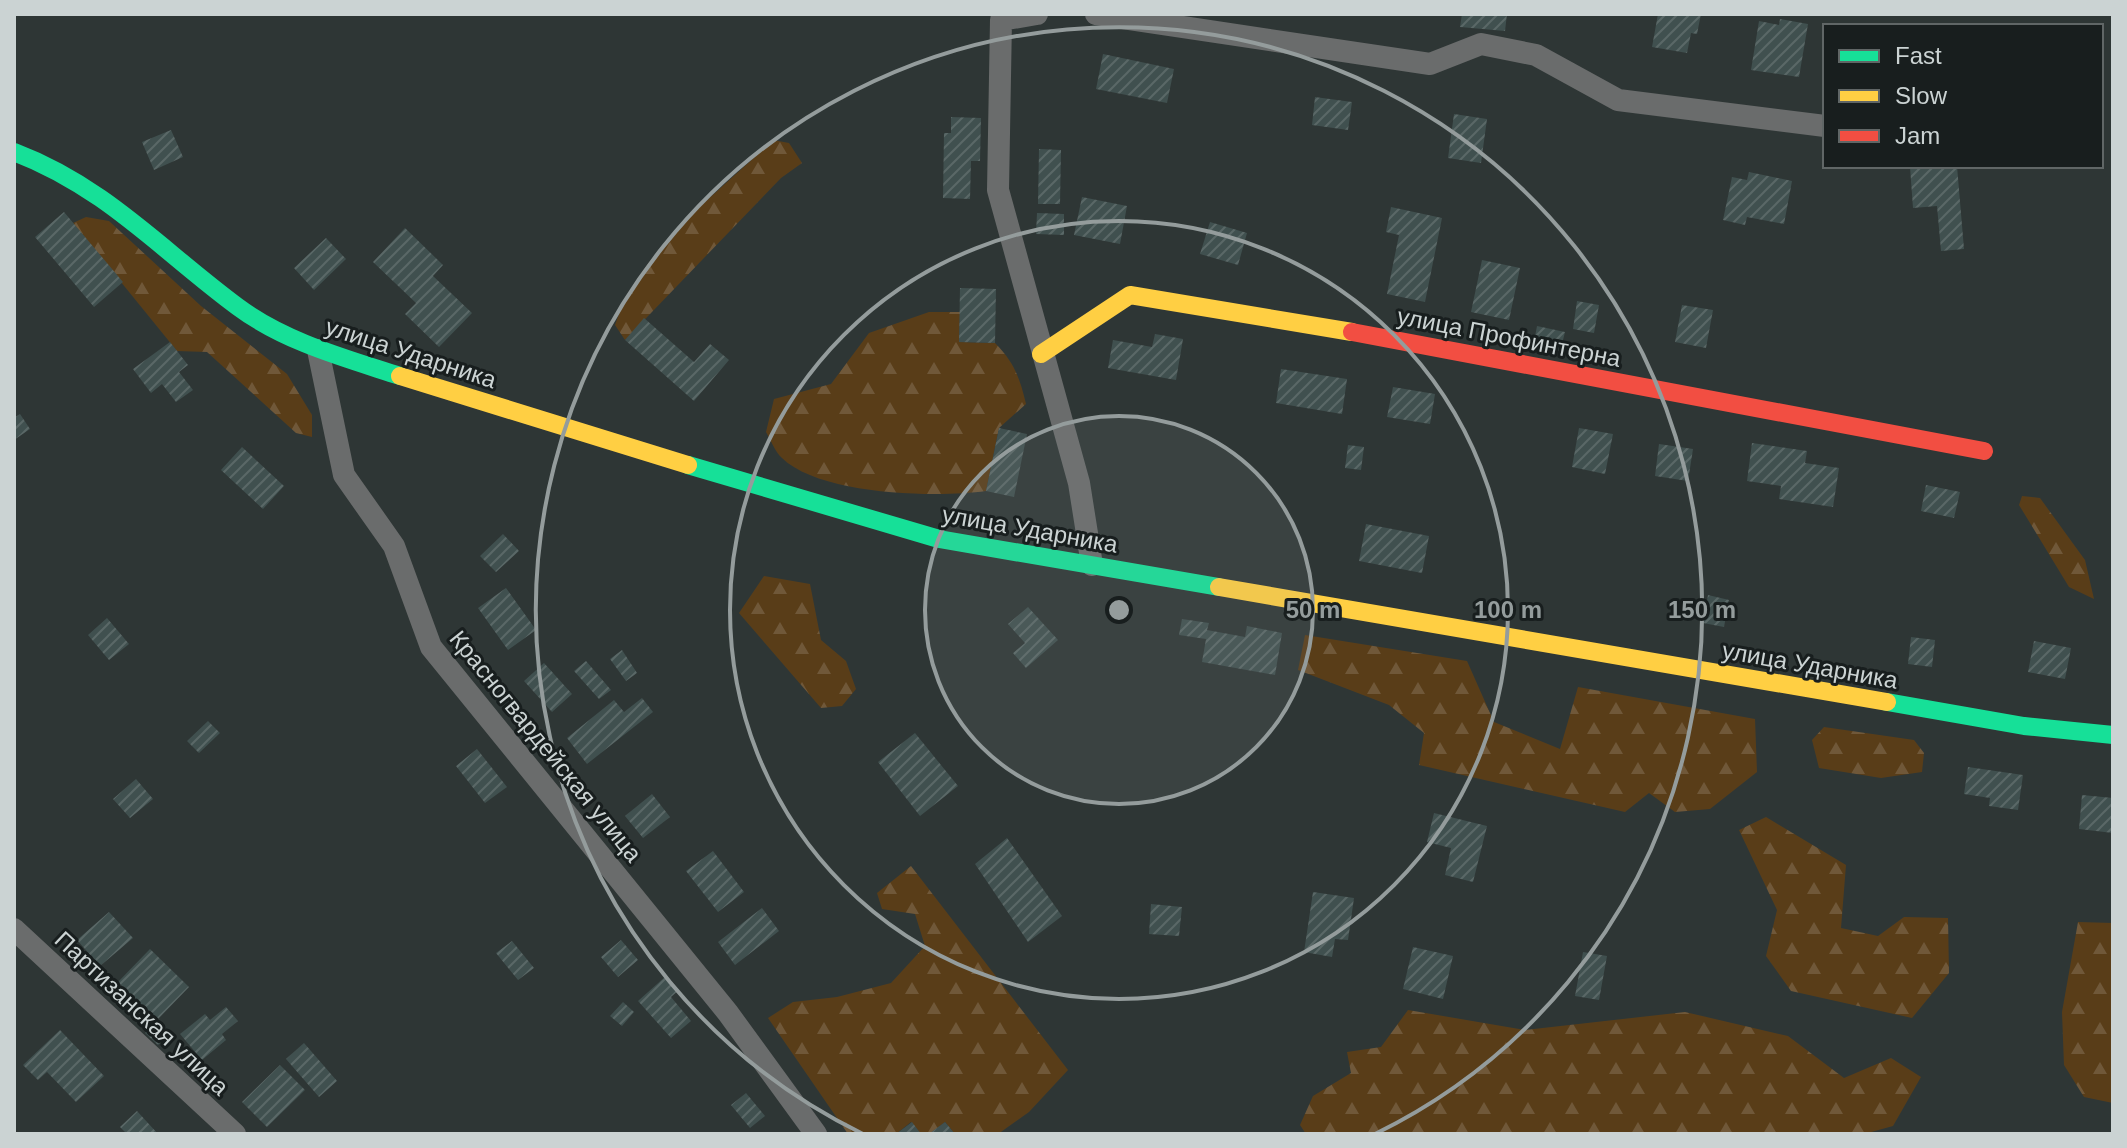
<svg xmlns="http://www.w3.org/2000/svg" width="2127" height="1148" font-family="Helvetica,sans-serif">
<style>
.forest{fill:url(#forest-firs)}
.building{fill:url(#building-hatch)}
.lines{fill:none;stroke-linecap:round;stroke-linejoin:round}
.street{stroke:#6a6c6c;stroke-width:22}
.fast{stroke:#16e098;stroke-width:18}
.slow{stroke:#ffcf43;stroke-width:18}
.jam{stroke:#f24e42;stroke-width:18}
.ring{fill:none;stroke:#949c9c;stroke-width:4}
.labels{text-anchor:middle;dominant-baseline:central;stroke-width:6;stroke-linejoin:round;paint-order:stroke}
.street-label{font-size:24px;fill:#cbd3d3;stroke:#181e1e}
.centre{fill:#949c9c;stroke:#181e1e;stroke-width:4}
.ring-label{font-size:24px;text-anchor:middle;font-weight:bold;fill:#949c9c;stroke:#181e1e;stroke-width:6;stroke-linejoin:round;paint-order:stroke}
</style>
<defs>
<pattern id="forest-firs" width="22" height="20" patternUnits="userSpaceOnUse" patternTransform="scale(2)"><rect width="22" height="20" fill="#593d18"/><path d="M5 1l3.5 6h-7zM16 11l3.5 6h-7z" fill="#705839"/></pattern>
<pattern id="building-hatch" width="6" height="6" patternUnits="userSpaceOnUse" patternTransform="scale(2)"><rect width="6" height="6" fill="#40504f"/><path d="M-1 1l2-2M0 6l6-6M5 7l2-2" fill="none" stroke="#5a6867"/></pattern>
</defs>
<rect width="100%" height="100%" fill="#2e3635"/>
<path class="forest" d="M773,140L789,143L802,163L781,178L625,340L615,325C641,248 716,195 773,140Z
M86,217L109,221L201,306L287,374L312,415V437L296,433L207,352L177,351L73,223Z
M929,312H960L959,342L995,343C1014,362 1020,378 1026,404L999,428L986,491C936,498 820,495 782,458C775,452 771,440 766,432L774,399L831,384L869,333Z
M2022,496L2040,498L2085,560L2094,599L2069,587L2019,505Z
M764,576L810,584L821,640L846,661L856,689L842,706L821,708L739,613Z
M1305,635L1467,661L1494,722L1560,749L1578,687L1755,719L1757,772L1710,809L1675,812L1649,793L1625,812L1419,765L1424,733L1389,705L1298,670Z
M1824,727L1914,740L1924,753L1922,772L1881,778L1819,768L1812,740Z
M1766,817L1846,865L1841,928L1878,936L1904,917L1948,918L1949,973L1912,1018L1791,991L1766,956L1777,910L1739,830Z
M911,866L1068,1070L1029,1112L998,1134H955L945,1122L929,1134H921L911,1122L896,1134H848L768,1018L793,1002L837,997L891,983L925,946L915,914L882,909L877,893Z
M2078,922L2113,923V1103L2084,1097L2064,1065L2062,1012Z
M1408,1010L1525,1030L1685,1012L1788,1036L1844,1078L1891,1058L1921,1077L1893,1126L1864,1134H1306L1300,1125L1313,1096L1351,1073L1347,1052L1381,1047Z"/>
<path class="building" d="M1462,14H1507L1505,31L1460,27Z
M1658,14H1701L1697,34L1691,33L1687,53L1652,47Z
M1780,19L1808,24L1799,77L1751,70L1759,21L1779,25Z
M1103,54L1174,69L1167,103L1096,89Z
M1315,97L1352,102L1348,130L1312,125Z
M1454,114L1487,119L1481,163L1448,158Z
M951,117L981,118L980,161H971L970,199L943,198L944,133H951Z
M171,130L183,157L154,170L142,142Z
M1039,149L1061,150L1060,204H1038Z
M1957,166L1964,249L1941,251L1937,206L1913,208L1910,167Z
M1749,172L1792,181L1784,224L1747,217L1745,225L1723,220L1732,177L1747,180Z
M1082,197L1127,206L1120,244L1074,235Z
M1391,207L1442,218L1425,302L1387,294L1399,235L1386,232Z
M64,212L123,282L94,307L35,237Z
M1037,213L1064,214V235L1036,234Z
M1210,222L1247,233L1238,265L1200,254Z
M405,228L443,265L433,276L472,313L439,347L405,314L416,303L373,262Z
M326,238L346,259L314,290L294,268Z
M1482,260L1520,268L1509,320L1471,312Z
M960,288L996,289L995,343L959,342Z
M1577,301L1599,305L1594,333L1573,329Z
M1682,305L1713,310L1706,348L1675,342Z
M644,318L694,362L710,344L729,360L694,401L625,340Z
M1537,326L1565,332L1560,352L1533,347Z
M1155,334L1183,339L1176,380L1108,368L1113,340L1152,347Z
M170,342L188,365L179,372L193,390L176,402L162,384L151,393L133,369Z
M1281,369L1347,379L1342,414L1276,403Z
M1393,387L1435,394L1430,424L1387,417Z
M20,414L30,429L14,440V418Z
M999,428L1027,434L1014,497L986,491Z
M1579,428L1613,434L1605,474L1572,467Z
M1752,443L1807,451L1805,463L1839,468L1833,507L1779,499L1781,486L1747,481Z
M1659,444L1693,449L1688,481L1655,476Z
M1348,445L1364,447L1361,470L1345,468Z
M242,447L284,486L263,509L221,470Z
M1926,485L1960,492L1954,518L1921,511Z
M1366,524L1429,536L1422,573L1359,561Z
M503,534L519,551L496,572L480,556Z
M506,588L536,630L508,650L478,608Z
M1708,595L1729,600L1724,627L1703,623Z
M1028,607L1058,640L1026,668L1013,653L1025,643L1008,624Z
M107,618L129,644L109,660L88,635Z
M1182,619L1209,623L1207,630L1245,637L1247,626L1282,633L1275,675L1202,662L1206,639L1179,635Z
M1911,637L1935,640L1932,667L1908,664Z
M2034,641L2071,648L2065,679L2028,672Z
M622,650L637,673L626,681L610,659Z
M586,661L611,690L599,699L574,671Z
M544,663L572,694L552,712L524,681Z
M642,698L653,712L587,764L567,738L614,700L624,712Z
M208,721L220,733L199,753L187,741Z
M915,733L958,786L920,816L878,762Z
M477,749L507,787L485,803L456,766Z
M1968,767L2023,775L2018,810L1989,806L1990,798L1964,794Z
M136,779L153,799L130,818L113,799Z
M652,794L670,817L643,838L625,816Z
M2082,795L2113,798V833L2079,829Z
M1434,813L1487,826L1473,882L1445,875L1451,848L1427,842Z
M1007,838L1062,916L1028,942L975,864Z
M713,851L744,892L718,912L686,871Z
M1313,892L1354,898L1348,940L1335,939L1332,957L1304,952Z
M1151,904L1182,907L1179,936L1149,934Z
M762,908L779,931L735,965L718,942Z
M109,912L133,938L100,966L77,940Z
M621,940L638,960L618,977L601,957Z
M512,941L534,968L518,980L496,953Z
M1413,947L1453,956L1443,999L1403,989Z
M150,949L189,987L157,1020L118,982Z
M1583,952L1607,956L1599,1000L1575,996Z
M666,976L679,990L671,997L691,1021L671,1038L638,1001Z
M623,1002L634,1012L622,1026L610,1016Z
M226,1007L238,1021L222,1034L226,1040L202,1060L180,1034L205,1014L210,1020Z
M157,1020L171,1033L158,1045L145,1033Z
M60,1030L104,1076L76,1102L47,1072L38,1080L23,1065Z
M304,1043L337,1081L319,1097L286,1059Z
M280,1065L305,1090L267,1127L242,1102Z
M746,1093L765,1116L750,1128L731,1105Z
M137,1111L158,1134H127L120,1127Z
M912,1122L921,1134H896Z
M945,1122L955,1134H929Z"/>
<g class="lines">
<path class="street" d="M1037,14L1001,20L998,190L1079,483L1092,565
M1096,14L1430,64L1481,44L1536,55L1618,100L1825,126
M318,350L344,475L394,546L431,647L728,1013L816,1134
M14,929L235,1134"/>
<path class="fast" d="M14,152C106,187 162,251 238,307C285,342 345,358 400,376
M688,465L939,539L1219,587
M1887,702L2024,726L2113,735"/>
<path class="slow" d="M1041,354L1130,295L1352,332
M400,376L688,465
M1219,587L1887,702"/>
<path class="jam" d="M1352,332L1984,451"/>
</g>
<circle cx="1119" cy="610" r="194" fill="#949c9c" fill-opacity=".12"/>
<g class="ring">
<circle cx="1119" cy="610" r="194"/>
<circle cx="1119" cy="610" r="389"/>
<path d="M863 1134A583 583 0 1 1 1375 1134"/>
</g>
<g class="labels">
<g class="street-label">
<text transform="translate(1509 337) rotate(11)">улица Профинтерна</text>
<text transform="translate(411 353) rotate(18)">улица Ударника</text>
<text transform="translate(1030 529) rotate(10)">улица Ударника</text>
<text transform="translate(1810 665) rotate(10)">улица Ударника</text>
<text transform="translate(546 746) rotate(51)">Красногвардейская улица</text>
<text transform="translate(142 1013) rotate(43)">Партизанская улица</text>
</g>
</g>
<circle cx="1119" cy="610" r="12" class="centre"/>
<g class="ring-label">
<text x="1313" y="618">50 m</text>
<text x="1508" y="618">100 m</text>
<text x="1702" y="618">150 m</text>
</g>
<rect width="2127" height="1148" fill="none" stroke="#cbd3d3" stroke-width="32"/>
<rect x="1823" y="24" width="280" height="144" fill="#181e1e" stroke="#606666" stroke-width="2"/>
<rect x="1839" y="50" width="40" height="12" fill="#16e098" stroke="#606666" stroke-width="2"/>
<text x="1895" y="64" font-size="24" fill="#cbd3d3">Fast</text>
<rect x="1839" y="90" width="40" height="12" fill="#ffcf43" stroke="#606666" stroke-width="2"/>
<text x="1895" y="104" font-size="24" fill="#cbd3d3">Slow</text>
<rect x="1839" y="130" width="40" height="12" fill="#f24e42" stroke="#606666" stroke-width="2"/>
<text x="1895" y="144" font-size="24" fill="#cbd3d3">Jam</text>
</svg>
